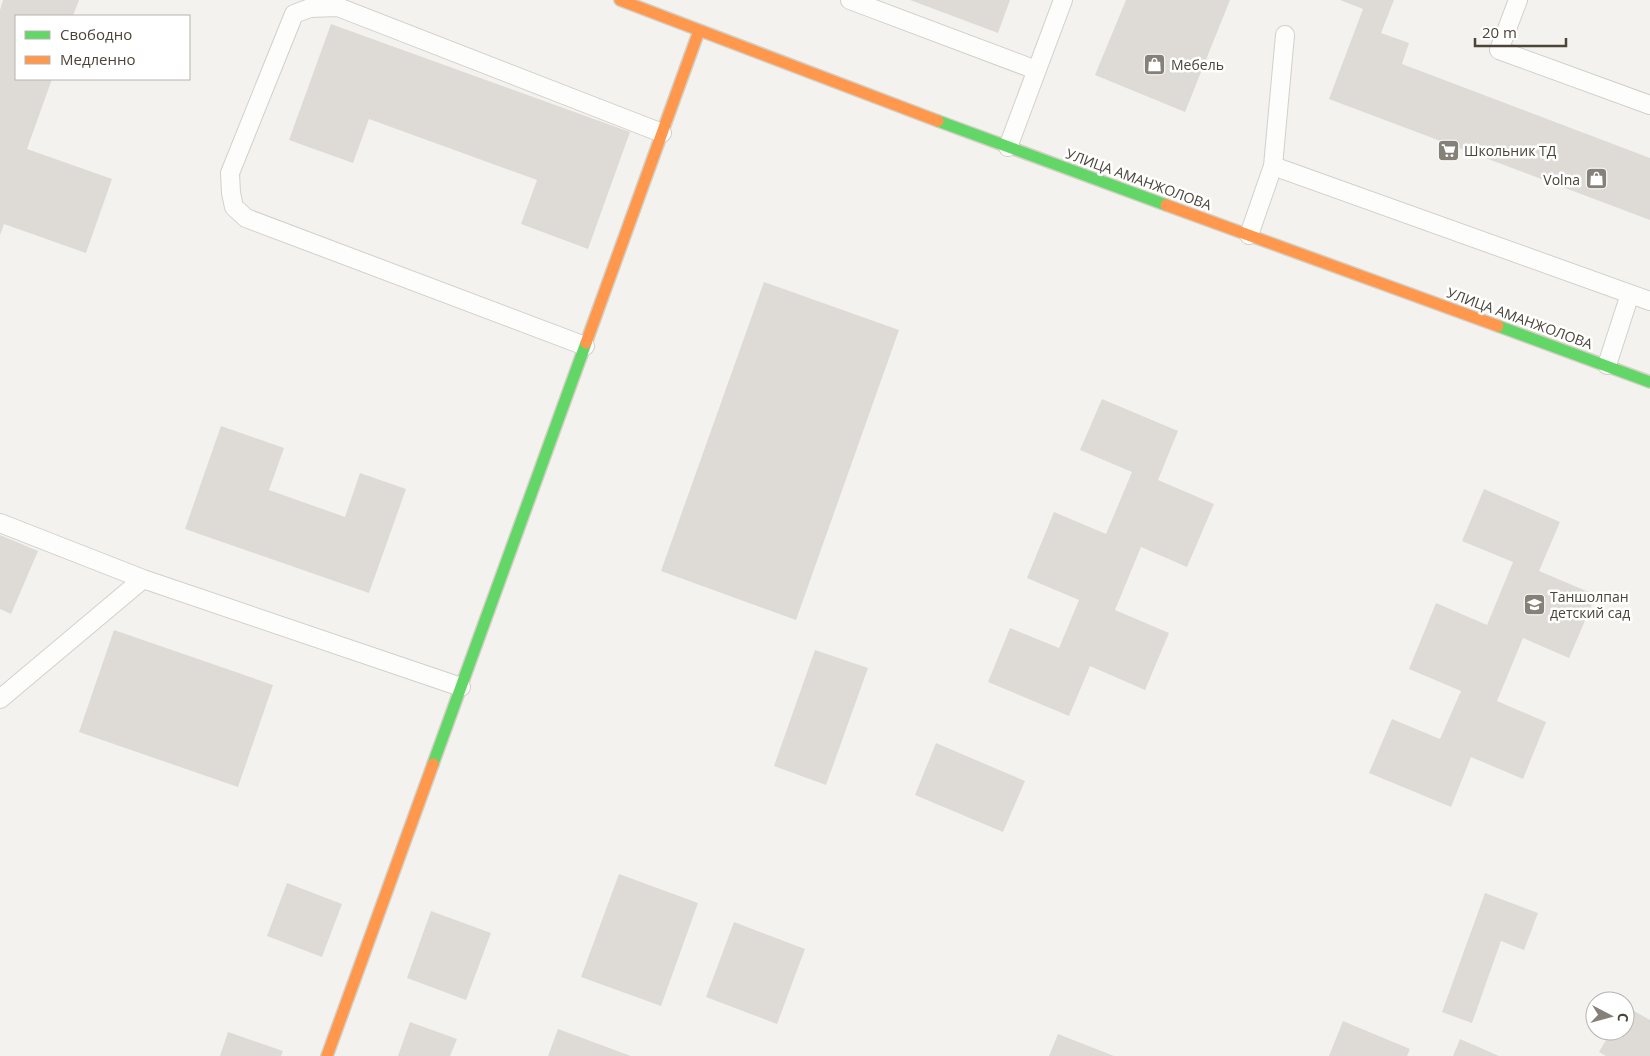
<svg xmlns="http://www.w3.org/2000/svg" width="1650" height="1056" font-family="'Open Sans',sans-serif">
<style>
.building{fill:#dedbd6}
.lines{fill:none;stroke-linecap:round;stroke-linejoin:round}
.lane-casing{stroke:#d2d0cb;stroke-width:20}
.fast-casing{stroke:#d3cfc5;stroke-width:14}
.slow-casing{stroke:#d3cfc5;stroke-width:14}
.lane{stroke:#fdfdfc;stroke-width:18}
.fast{stroke:#63d668;stroke-width:11}
.slow{stroke:#ff974d;stroke-width:11}
.labels{text-anchor:middle;dominant-baseline:central;stroke-width:5;stroke-linejoin:round;paint-order:stroke}
.poi-label{font-size:14px;fill:#4b4439;stroke:#fff;text-anchor:start}
.street-label{font-size:14px;fill:#4b4439;stroke:#fff}
</style>
<rect width="100%" height="100%" fill="#f4f2ee"/>
<path class="building" d="M3,0H79L73,16H16V79H52L27,149L112,179L86,253L4,224L0,235V10Z
M910,0H1010L998,33Z
M1126,0H1230L1185,112L1095,75Z
M1340,0H1394L1381,33L1409,43L1402,64L1650,158V220L1329,99L1363,9Z
M331,24L630,132L588,249L521,224L537,180L369,119L353,163L289,140Z
M764,282L899,330L796,620L661,571Z
M1102,399L1178,431L1158,480L1214,504L1187,567L1141,547L1115,610L1169,633L1145,690L1090,666L1069,716L988,682L1010,628L1059,648L1079,600L1027,578L1054,512L1106,534L1132,472L1080,450Z
M221,426L284,448L269,490L345,517L360,473L406,489L369,593L185,529Z
M1484,489L1560,522L1539,571L1596,595L1569,658L1523,638L1497,701L1546,722L1523,779L1471,757L1451,807L1369,773L1392,719L1440,739L1461,691L1409,669L1436,603L1487,625L1513,562L1462,541Z
M0,535L38,551L11,614L0,609Z
M114,630L273,685L238,787L79,732Z
M815,650L868,668L826,785L774,766Z
M936,743L1025,781L1003,832L915,795Z
M619,874L698,903L661,1006L581,977Z
M287,883L342,904L322,957L267,936Z
M1485,893L1538,913L1524,950L1501,941L1472,1023L1442,1012Z
M431,911L491,933L466,1000L407,978Z
M734,922L805,949L777,1024L706,997Z
M1625,1006L1650,1020V1056H1606L1599,1052L1611,1031H1625Z
M1343,1021L1410,1049L1407,1056H1329Z
M410,1022L457,1039L450,1056H398Z
M558,1029L631,1056H548Z
M228,1032L283,1051L281,1056H220Z
M1058,1034L1114,1056H1049Z
M1460,1039L1499,1056H1453Z"/>
<g class="lines">
<defs>
<path id="lane" d="M850,0L1036,70
M1518,0L1499,50L1650,105
M1008,147L1063,0
M1273,166L1650,301
M1249,235L1273,166L1285,35
M585,346L246,218L234,207L231,193L230,173L294,14L310,8L338,7L662,133
M1607,365L1630,294
M0,523L143,579
M0,699L143,579L461,687"/>
<path id="fast" d="M938,121L1166,205
M1498,326L1650,382
M433,764L586,343"/>
<path id="slow" d="M620,0L938,121
M1166,205L1498,326
M586,343L699,31
M327,1056L433,764"/>
</defs>
<use href="#lane" class="lane-casing"/>
<use href="#fast" class="fast-casing"/>
<use href="#slow" class="slow-casing"/>
<use href="#lane" class="lane"/>
<use href="#fast" class="fast"/>
<use href="#slow" class="slow"/>
</g>
<defs>
<symbol id="shop-square" viewBox="-11 -11 22 22"><rect x="-9" y="-9" width="18" height="18" rx="4" fill="#868178" stroke="#fff"/><path d="M-5-2.5h2.3a2.7 3.5 0 0 1 5.4 0H5L5.5 6h-11ZM-1.5-2.5h3a1.5 2.3 0 0 0-3 0Z" fill="#fff"/></symbol>
<symbol id="supermarket-square" viewBox="-11 -11 22 22"><rect x="-9" y="-9" width="18" height="18" rx="4" fill="#868178" stroke="#fff"/><path d="M-6-5.5h2.5l.6 2H6L4.5 2H-2.5L-4.4-4H-6ZM-1.5 3.2a1.3 1.3 0 1 0 .1 0ZM3 3.2a1.3 1.3 0 1 0 .1 0Z" fill="#fff"/></symbol>
<symbol id="school-square" viewBox="-11 -11 22 22"><rect x="-9" y="-9" width="18" height="18" rx="4" fill="#868178" stroke="#fff"/><path d="M0-5L7-2L0 1L-7-2ZM-4 1L0 2.5L4 1V4Q0 6-4 4Z" fill="#fff"/></symbol>
</defs>
<g fill-rule="evenodd">
<use href="#shop-square" x="1142" y="52" width="25" height="25"/>
<use href="#supermarket-square" x="1436" y="138" width="25" height="25"/>
<use href="#shop-square" x="1584" y="166" width="25" height="25"/>
<use href="#school-square" x="1522" y="592" width="25" height="25"/>
</g>
<g class="labels">
<g class="poi-label">
<text x="1171" y="64">Мебель</text>
<text x="1464" y="150">Школьник ТД</text>
<text x="1580" y="179" text-anchor="end">Volna</text>
<text x="1550" y="596">Таншолпан<tspan x="1550" dy="16">детский сад</tspan></text>
</g>
<g class="street-label">
<text transform="translate(1139 179) rotate(20)">УЛИЦА АМАНЖОЛОВА</text>
<text transform="translate(1520 318) rotate(20)">УЛИЦА АМАНЖОЛОВА</text>
</g>
</g>
<rect x="15" y="15" width="175" height="65" fill="#ffffff" stroke="#b7b4b0"/>
<rect x="25" y="31" width="25" height="8" fill="#63d668" stroke="#b7b4b0"/>
<text x="60" y="40" font-size="15" fill="#4b4439">Свободно</text>
<rect x="25" y="56" width="25" height="8" fill="#ff974d" stroke="#b7b4b0"/>
<text x="60" y="65" font-size="15" fill="#4b4439">Медленно</text>
<g transform="translate(1610 1016) rotate(96)"><circle r="24" fill="#ffffff" stroke="#b7b4b0"/>
<path d="M0-4L9 19L0 12L-9 19Z" fill="#868178"/>
<text y="-8" font-size="14" font-weight="bold" text-anchor="middle" fill="#4b4439">С</text>
</g>
<path d="M1475 38v8h91v-8" fill="none" stroke="#4b4439" stroke-width="2.5"/>
<text x="1482" y="38" font-size="15" fill="#4b4439" stroke="#ffffff" stroke-width="4" paint-order="stroke">20 m</text>
</svg>
